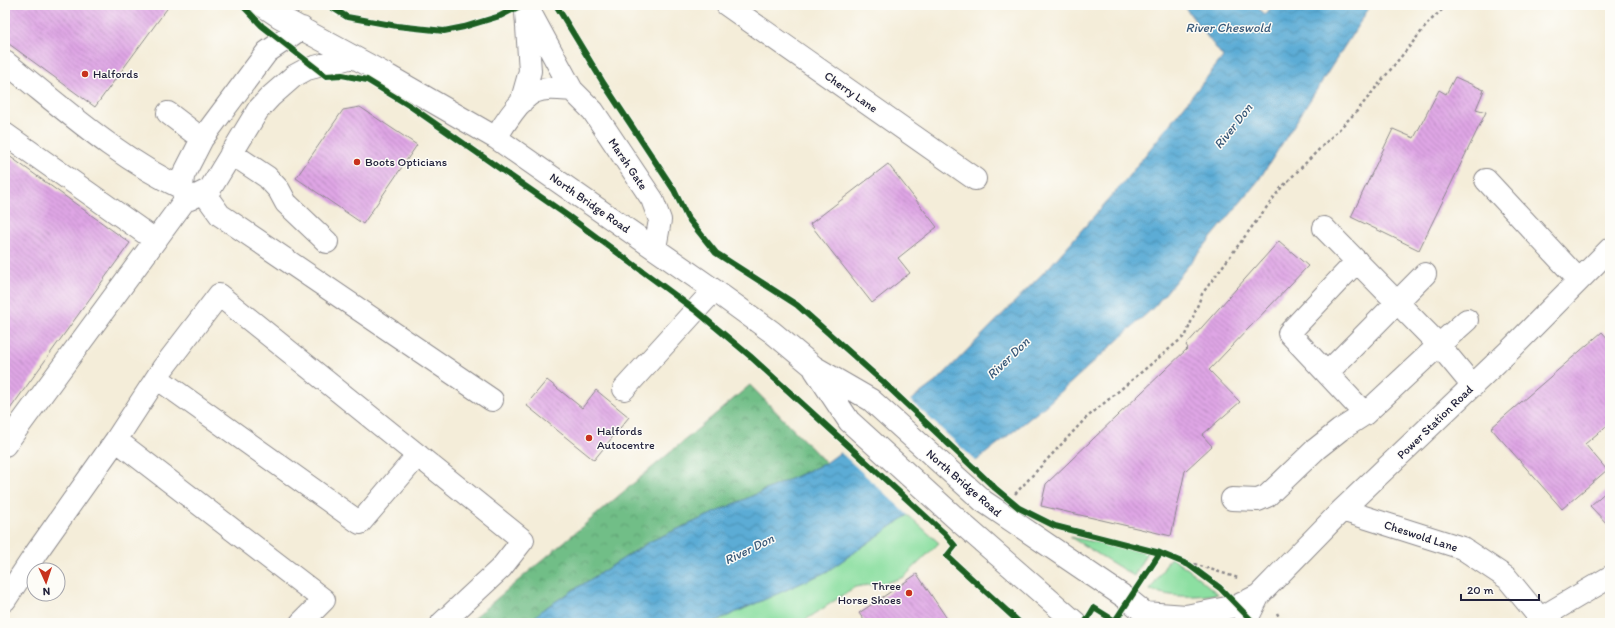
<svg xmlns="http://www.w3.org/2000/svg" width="1615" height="628" font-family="Itim,sans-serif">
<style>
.green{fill:#8cdfa1;stroke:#57806e}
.forest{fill:url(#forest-crowns);stroke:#4a7061}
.water{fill:url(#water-waves);stroke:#3e6788}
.pier{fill:#f4edd9}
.building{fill:url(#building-back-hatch)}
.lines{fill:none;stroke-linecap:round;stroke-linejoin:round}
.minor-casing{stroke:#8b888a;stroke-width:24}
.path{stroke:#8b888a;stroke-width:2.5;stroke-dasharray:3 3;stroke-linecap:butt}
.minor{stroke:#fff;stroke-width:22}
.cycleway-casing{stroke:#fdfcf7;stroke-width:8}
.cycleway{stroke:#1b5e20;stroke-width:6}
.poi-dot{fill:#c8321e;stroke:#fdfcf7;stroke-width:1.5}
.labels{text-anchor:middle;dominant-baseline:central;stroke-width:3;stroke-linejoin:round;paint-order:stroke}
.poi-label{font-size:12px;fill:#22223b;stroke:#fdfcf7;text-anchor:start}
.street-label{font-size:12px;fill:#22223b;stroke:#fdfcf7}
.water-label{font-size:13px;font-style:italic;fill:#395979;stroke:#fdfcf7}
</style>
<defs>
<pattern id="forest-crowns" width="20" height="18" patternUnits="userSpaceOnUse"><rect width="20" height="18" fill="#71be87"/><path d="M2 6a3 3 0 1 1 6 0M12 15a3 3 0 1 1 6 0" fill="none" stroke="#5c9a70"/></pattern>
<pattern id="water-waves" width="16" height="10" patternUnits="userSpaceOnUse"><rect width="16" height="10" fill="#5bacd5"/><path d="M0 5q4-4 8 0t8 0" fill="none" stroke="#4b8cae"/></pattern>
<pattern id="building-back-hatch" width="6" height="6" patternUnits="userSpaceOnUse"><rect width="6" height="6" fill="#dfa6e5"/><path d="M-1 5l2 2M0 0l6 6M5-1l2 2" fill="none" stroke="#b487bb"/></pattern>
</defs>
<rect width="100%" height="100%" fill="#fdfcf7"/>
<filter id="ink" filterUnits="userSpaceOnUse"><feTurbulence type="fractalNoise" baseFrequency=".025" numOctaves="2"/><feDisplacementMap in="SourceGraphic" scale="8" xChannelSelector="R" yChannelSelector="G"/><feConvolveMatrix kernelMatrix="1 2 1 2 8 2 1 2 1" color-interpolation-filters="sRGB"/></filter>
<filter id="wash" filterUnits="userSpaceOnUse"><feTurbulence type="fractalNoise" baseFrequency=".012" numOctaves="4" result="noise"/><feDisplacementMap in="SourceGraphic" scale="16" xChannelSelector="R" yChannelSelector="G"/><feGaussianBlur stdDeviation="0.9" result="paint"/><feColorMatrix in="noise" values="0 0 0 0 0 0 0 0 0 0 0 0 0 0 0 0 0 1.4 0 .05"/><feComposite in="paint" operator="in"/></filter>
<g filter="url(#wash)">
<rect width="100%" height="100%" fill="#f4edd9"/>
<path class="green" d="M908,515L939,543L904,577L889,582L855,587L801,623H712L826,572Z
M1070,537L1147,552L1134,576Z
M1171,557L1188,569L1218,594C1195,597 1172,598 1150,590Z"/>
<path class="forest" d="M750,385L826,463L651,541L542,610L529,623H468Z"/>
<path class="water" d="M1183,5H1256L1265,15L1273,5H1371L1258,181L1154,307L1044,407L908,515L826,572L712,623H529L542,610L651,541L826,463L938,380L1051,265L1123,183L1223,57Z"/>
<path class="pier" d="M909,399L977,462L909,516L839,451Z"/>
<g id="blocks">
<path class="building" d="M5,5H168L169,6L95,107L5,41Z
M1455,77L1484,90L1476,109L1486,112L1419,250L1351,217L1393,129L1414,138L1439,90L1446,94Z
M360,107L417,145L363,224L296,178L343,110Z
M5,153L130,243L5,416Z
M888,164L937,227L898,258L910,273L872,303L810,224Z
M1279,241L1308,266L1209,370L1240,402L1202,435L1212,446L1185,471L1171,536L1041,506L1046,484L1188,348L1186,345Z
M1602,332L1610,341V423L1585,444L1607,470L1562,509L1491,428Z
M547,380L582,408L596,390L629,417L594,460L526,405Z
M1610,488V527L1590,506Z
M917,574L950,623H866L859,613Z"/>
</g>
</g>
<g filter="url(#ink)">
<use href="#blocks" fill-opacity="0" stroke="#8b888a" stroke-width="1"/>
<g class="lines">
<defs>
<path id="minor" d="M262,5L280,17L385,74L496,138L714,290L772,332L814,367L871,400L983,501L1129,600L1157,623
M526,5L572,90L593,111L652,199L660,220L655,248
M727,5L975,179
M5,62C61,106 117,158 182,188
M521,103L530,71L526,12
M168,113L202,139
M5,134L155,240
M496,138C504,124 520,99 534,92C546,87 559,89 572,90
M231,153L267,177L279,190L286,203L327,242
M1486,180L1579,280
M204,193L220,215L229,221L492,400
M190,199L210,189L258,110L270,97L294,76L307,69L353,57
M185,200L182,188L183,176L202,139L267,52L302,28
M1357,261L1289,333L1365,414
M1467,320L1439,345L1473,386
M815,370L849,421L960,522L1076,623
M1327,373L1425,274
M157,378L360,523L418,455
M624,389L714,290
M116,440L324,600L301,623
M5,445L185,200
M1232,499L1258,500L1267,496L1316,449L1340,430L1365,414L1439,345L1324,228
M1342,510L1462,548L1507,578L1544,623
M5,600L36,553L116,440L163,368L219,295L523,540L501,568L442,623
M1145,613L1186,616L1237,606L1259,595L1342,510L1512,348L1610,249
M1539,619L1610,577
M1245,623L1259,595"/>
</defs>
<use href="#minor" class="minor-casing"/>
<path class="path" d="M1015,494L1085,419L1186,335L1202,294L1281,188L1357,111L1430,21L1447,5
M1160,553L1238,578
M1277,613L1282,623"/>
<use href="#minor" class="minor"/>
<defs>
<path id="cycleway" d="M242,5L262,26L326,76L342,75L367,80L410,106L568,216L695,310L750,356L945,534L955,546L947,556L1020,623
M328,5L347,17L397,26L444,31L464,27L500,16L522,5
M556,5L604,84L674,190L687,217L716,253L797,305L882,381L995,488L1019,508L1055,526L1160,553L1189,565L1220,588L1254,623
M1085,623L1094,608L1115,621L1160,553"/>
</defs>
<use href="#cycleway" class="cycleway-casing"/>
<use href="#cycleway" class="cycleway"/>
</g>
</g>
<g class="poi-dot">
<circle cx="85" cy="74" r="4"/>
<circle cx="357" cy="162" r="4"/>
<circle cx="589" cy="438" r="4"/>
<circle cx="909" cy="593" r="4"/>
</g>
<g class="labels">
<g class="poi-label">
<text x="93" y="74">Halfords</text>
<text x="365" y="162">Boots Opticians</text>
<text x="597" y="431">Halfords<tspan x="597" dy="14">Autocentre</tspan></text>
<text x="901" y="586" text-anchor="end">Three<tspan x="901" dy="14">Horse Shoes</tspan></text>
</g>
<g class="street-label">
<text transform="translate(851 92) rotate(35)">Cherry Lane</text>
<text transform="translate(628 164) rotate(56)">Marsh Gate</text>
<text transform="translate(590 203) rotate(35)">North Bridge Road</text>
<text transform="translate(1435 422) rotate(-44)">Power Station Road</text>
<text transform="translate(964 483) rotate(41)">North Bridge Road</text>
<text transform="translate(1421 536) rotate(18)">Cheswold Lane</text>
</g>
<g class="water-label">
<text x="1228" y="27">River Cheswold</text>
<text transform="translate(1233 126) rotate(-52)">River Don</text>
<text transform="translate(1008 358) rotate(-44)">River Don</text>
<text transform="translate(749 549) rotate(-26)">River Don</text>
</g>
</g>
<rect width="1615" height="628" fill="none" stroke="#fdfcf7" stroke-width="20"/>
<g transform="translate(46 582) rotate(177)"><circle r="19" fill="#fdfcf7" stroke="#a5a5ac"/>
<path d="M0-3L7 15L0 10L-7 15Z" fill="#c8321e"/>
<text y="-6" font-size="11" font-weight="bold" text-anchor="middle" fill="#22223b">N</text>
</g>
<path d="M1461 594v6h78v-6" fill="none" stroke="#22223b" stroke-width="2"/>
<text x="1467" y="594" font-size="12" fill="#22223b" stroke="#fdfcf7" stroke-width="3" paint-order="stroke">20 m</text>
</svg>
